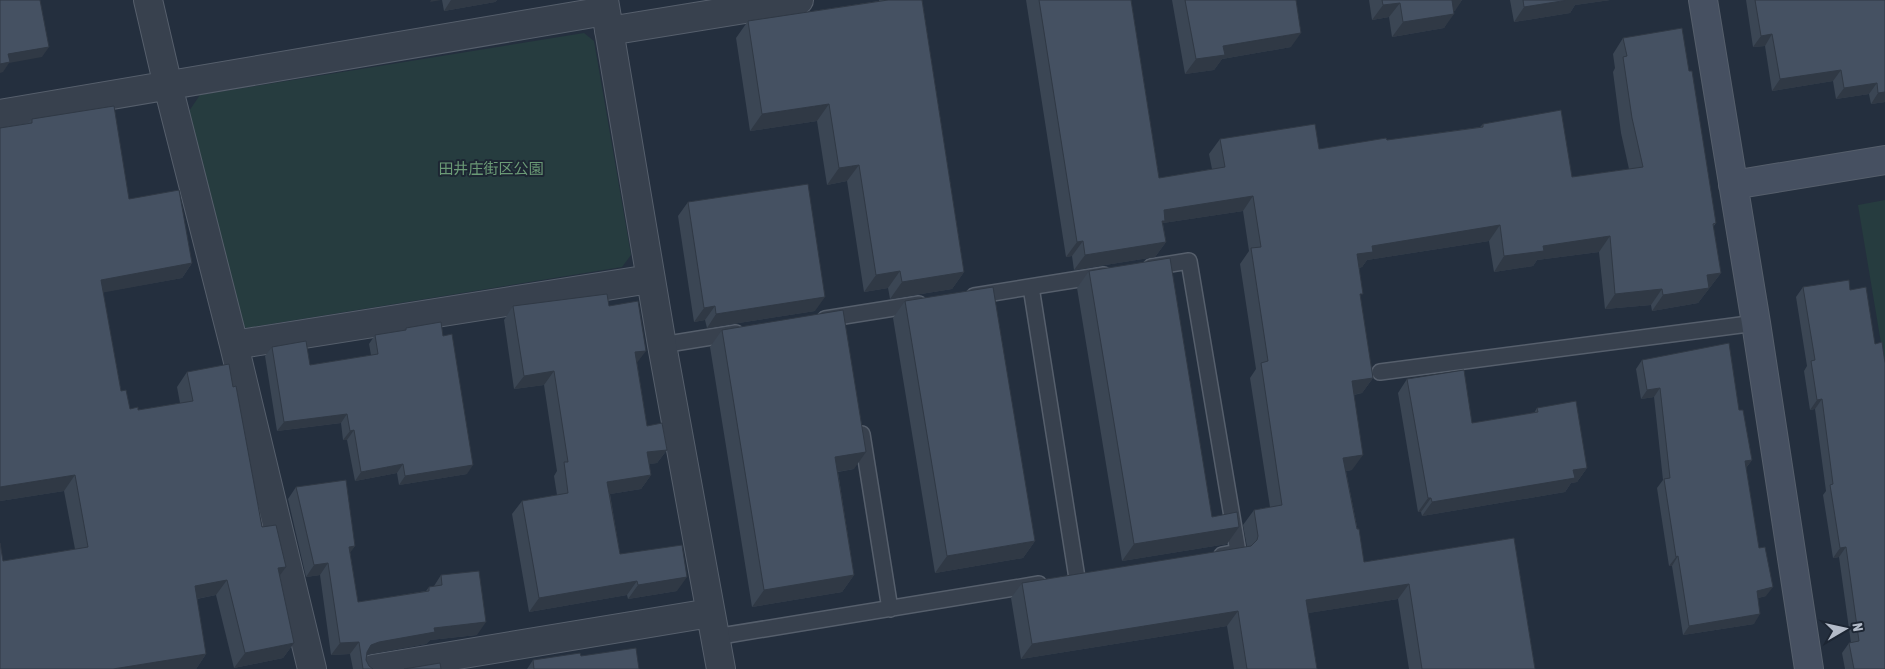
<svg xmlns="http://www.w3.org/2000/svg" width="1885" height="669" font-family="'Asap Condensed','Noto Sans JP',sans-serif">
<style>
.green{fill:#263c3f}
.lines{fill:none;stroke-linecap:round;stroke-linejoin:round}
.lane-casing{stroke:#565f6c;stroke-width:18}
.street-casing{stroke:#565f6c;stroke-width:30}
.secondary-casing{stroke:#565f6c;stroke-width:30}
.lane{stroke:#38414e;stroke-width:15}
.street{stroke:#38414e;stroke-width:28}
.secondary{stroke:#465061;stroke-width:28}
.wall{fill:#3b4654}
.shaded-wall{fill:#303945}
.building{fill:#455162;stroke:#303945}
.labels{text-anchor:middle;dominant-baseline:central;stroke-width:4;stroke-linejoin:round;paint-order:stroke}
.park-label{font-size:15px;fill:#6b9a76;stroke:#1d2633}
</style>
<rect width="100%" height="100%" fill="#242f3e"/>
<path class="green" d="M584,33L594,41L631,255L622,267L246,328L238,324L187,114L200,95Z
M1885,200V367L1858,205Z"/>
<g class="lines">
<defs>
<path id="lane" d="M1151,267L1189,261L1238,552L1222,555
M1031,287L1077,578
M974,296L1104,275
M825,319L919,304
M662,345L736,333
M1380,372L1756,323
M862,434L890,609
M715,637L1039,584"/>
<path id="street" d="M148,0L168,86L234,345L312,669
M604,0L662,345L721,669
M609,31L799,0
M0,114L605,11
M234,345L650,279
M373,669L710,613"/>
<path id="secondary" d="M1703,0L1756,323L1809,669
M1733,185L1885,160"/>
</defs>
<use href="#lane" class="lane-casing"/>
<use href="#street" class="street-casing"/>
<use href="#secondary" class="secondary-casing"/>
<use href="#lane" class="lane"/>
<use href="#street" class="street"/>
<use href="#secondary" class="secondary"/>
</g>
<path class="wall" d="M442,0H497L495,2L444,11Z
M879,0H922L964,272L952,289L890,299L888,288L864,292L847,181L827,185L817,121L750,131L736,38L748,21L879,1Z
M1026,0H1131L1159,178L1212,169L1209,154L1220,139L1319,149L1387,140L1480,127L1483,124L1572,177L1629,169L1621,133L1613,72L1615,68L1613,54L1623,38L1716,223L1713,227L1721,273L1698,303L1652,311L1651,305L1605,309L1599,252L1537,260L1533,266L1494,272L1489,241L1367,260L1362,267L1359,268L1360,298L1373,378L1362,393L1354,395L1352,470L1346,471L1364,562L1514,538L1535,669H1409L1398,599L1308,613L1317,669H1234L1227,626L1021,659L1011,598L1022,583L1247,547L1243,525L1254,510L1270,507L1250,378L1256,369L1240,264L1249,251L1243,211L1163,223V224L1166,242L1155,257L1074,270L1072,256L1066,257Z
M1172,0H1296L1291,47L1222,59L1214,70L1185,74Z
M1369,0H1462L1454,11L1444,28L1392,37L1389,17L1372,20Z
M1510,0H1610L1575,5L1570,13L1514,22Z
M1746,0H1885V102L1871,104L1869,94L1836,99L1833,81L1772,91L1765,46L1753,47Z
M32,119L129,199L192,263L182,278L103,292L121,391L130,409L138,410L180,403L177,387L187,372L233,387L262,527L280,576L294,643L283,658L234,668L216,595L197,599L206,654L196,669H0L3,561L75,549L64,491L0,501V128L28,123Z
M688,202L815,311L707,328L705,320L694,322L678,216Z
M1089,271L1212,517L1227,544L1122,561L1077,288Z
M1803,287L1885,669H1845L1842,653L1849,643H1851L1839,557L1833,558L1823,495L1826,491L1815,409L1810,410L1804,371L1807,366L1796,297Z
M905,301L1035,541L1023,558L935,573L893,318Z
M513,306H609L637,363L647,426L667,450L657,463L649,464L651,475L641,489L610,494L620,554L677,591L628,599L627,595L529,612L512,514L522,501L557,495L554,476L557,471L544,385L514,389L504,320Z
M406,328L467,474L399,485L397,473L355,481L347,440H343L341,423L277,431L265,356L272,347L310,365L371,355L369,344L375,335L404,331Z
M722,330L854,469L838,472L854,575L842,592L752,607L710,347Z
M1642,360L1739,410L1752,460L1746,468L1766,596L1758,598L1754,624L1683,635L1672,566H1669L1657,488L1663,480L1654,397L1641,399L1636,369Z
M1407,379L1472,423L1534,413L1537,408L1587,468L1577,482L1571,483L1565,492L1422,516L1421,512H1418L1398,393Z
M296,487L355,546L350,552L358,602L426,591L429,587L434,586L441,575L477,635L430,640L426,644L370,654L366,656V660L369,666L373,669H353L350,654L331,655L320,575L306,577L288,499Z
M581,656L639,669H527L533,660Z"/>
<path class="shaded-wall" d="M431,0H441L430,2Z
M451,0H497L495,2L444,11Z
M1451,0H1462L1455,11L1442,13Z
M1568,0H1610L1575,5L1570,13L1514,22L1524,7Z
M1400,3L1389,17L1372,20L1383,5Z
M1454,14L1444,28L1392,37L1403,22Z
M1301,33L1291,47L1222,59L1214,70L1185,74L1196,59L1223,46Z
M1772,34L1765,46L1753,47L1761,36Z
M49,47L42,57L9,63L3,72L0,73V64L8,54Z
M1841,70L1833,81L1772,91L1780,79Z
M1877,83L1869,94L1836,99L1844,88Z
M1885,92V102L1871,104L1878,93Z
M829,104L817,121L750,131L762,114Z
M859,165L847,181L827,185L839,168Z
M1253,196L1243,211L1163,223L1155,236L1164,210Z
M1500,225L1489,241L1367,260L1362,267L1346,270L1357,254L1372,246Z
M1610,236L1599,252L1537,260L1533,266L1494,272L1504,256L1543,246Z
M1083,241L1072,256L1066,257L1077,242Z
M1166,242L1155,257L1074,270L1085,255Z
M192,263L182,278L90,295L101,280Z
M900,271L888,288L864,292L876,275Z
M964,272L952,289L890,299L902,282Z
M1721,273L1698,303L1652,311L1663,295L1707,275Z
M1662,289L1651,305L1605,309L1615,294Z
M825,297L815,311L707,328L716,314Z
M715,306L705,320L694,322L704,308Z
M646,351L636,364L635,352Z
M554,371L544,385L514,389L524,376Z
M1373,378L1362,393L1341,397L1352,381Z
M1660,388L1654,397L1641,399L1647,390Z
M1822,399L1815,409L1810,410L1817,400Z
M347,414L341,423L277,431L284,422Z
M354,430L347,440H343L350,431Z
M667,450L657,463L637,466L647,452Z
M866,452L854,469L823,474L835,457Z
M1363,455L1352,470L1332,473L1343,458Z
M1752,460L1745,469V461Z
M403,464L397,473L355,481L361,472Z
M473,465L467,474L399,485L405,476Z
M1587,468L1577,482L1571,483L1565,492L1422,516L1432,502L1573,470Z
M75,475L64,491L0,501V487Z
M651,475L641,489L598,496L607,482Z
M1428,498H1431L1421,512H1418Z
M1239,527L1227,544L1122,561L1134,544Z
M1035,541L1023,558L935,573L947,556Z
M355,546L346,558L349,547Z
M1846,547L1839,557L1833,558L1840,548Z
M1678,556L1672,566H1669L1676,557Z
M328,563L320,575L306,577L314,565Z
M286,567L275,582L278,568Z
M854,575L842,592L752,607L764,590Z
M687,577L677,591L628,599L638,585Z
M227,580L216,595L185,601L195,586Z
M637,581L627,595L529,612L539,598Z
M1409,584L1398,599L1296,615L1306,600Z
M1773,587L1766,596L1750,600L1757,591Z
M1238,611L1227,626L1021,659L1032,644Z
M1760,614L1754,624L1683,635L1689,626Z
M486,622L477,635L430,640L426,644L370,654L363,657L371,645L379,642L434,628Z
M359,642L350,654L331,655L340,643Z
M294,643L283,658L234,668L245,653Z
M206,654L196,669H113Z"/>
<path class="building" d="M0,0H40L49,47L8,54L10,62L0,64Z
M888,0H922L964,272L902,282L900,271L876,275L859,165L839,168L829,104L762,114L748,21Z
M1039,0H1131L1159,178L1225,167L1220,139L1315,124L1319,149L1386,138L1387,140L1483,127V124L1561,110L1572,177L1643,167L1632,118L1623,57L1627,56L1623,38L1682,28L1689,71H1692L1716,223L1713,224L1721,273L1707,275L1709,288L1663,295L1662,289L1615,294L1610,236L1543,246L1544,251L1504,256L1500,225L1372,246L1373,252L1357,254L1363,294H1360L1373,378L1352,381L1363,455L1343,458L1357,529H1359L1364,562L1514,538L1535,669H1422L1409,584L1306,600L1317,669H1247L1238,611L1032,644L1022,583L1251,546L1257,540L1258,536L1254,510L1282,505L1261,363L1268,361L1251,248L1261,247L1253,196L1164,210L1165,221H1162L1166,242L1085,255L1083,241L1077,242Z
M1185,0H1296L1301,33L1223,46L1225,55L1196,59Z
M1382,0H1452L1454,14L1403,22L1400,3L1383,5Z
M1523,0H1568L1524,7Z
M1755,0H1885V92L1878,93L1877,83L1844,88L1841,70L1780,79L1772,34L1761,36Z
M114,106L129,199L179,190L192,263L101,280L121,391L126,390L130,409L138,407V410L193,401L187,372L229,364L233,387L236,386L262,527L276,525L286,567L278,568L294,643L245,653L227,580L195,586L206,654L113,669H0V543L3,561L88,547L75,475L0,487V128L32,123V119Z
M808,184L825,297L716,314L715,306L704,308L688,202Z
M1170,258L1212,517L1237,512L1239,527L1134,544L1089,271Z
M1849,280L1850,290L1866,287L1875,344L1882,342L1885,363V669H1854L1849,643L1859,641L1846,547L1840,548L1830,485L1833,484L1822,399L1817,400L1811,361L1815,360L1803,287Z
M993,287L1035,541L947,556L905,301Z
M607,294L609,306L638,301L646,351L635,352L647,426L662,423L667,450L647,452L651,475L607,482L620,554L682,545L687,577L638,585L637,581L539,598L522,501L568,493L564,462H568L554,371L524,376L513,306Z
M843,310L866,452L835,457L854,575L764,590L722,330Z
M441,322L443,336L452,334L473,465L405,476L403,464L361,472L354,430L350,431L347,414L284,422L272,347L306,341L310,365L378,354L375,335L406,330V328Z
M1729,343L1739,410H1743L1752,460L1745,461L1759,548L1765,547L1773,587L1757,591L1760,614L1689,626L1678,556L1676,557L1664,479L1670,478L1660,388L1647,390L1642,360Z
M1464,370L1472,423L1538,412L1537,408L1576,401L1587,468L1573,470L1575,478L1432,502L1431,498H1428L1407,379Z
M346,480L355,546L349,547L358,602L429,591V587L442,585L441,575L479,571L486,622L434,628L435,632L379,642L371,645L367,652L366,660L369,666L373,669H363L359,642L340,643L328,563L314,565L296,487Z
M636,648L639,669H534L533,660L580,653L581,656Z
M440,663L441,669H404Z"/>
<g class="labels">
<g class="park-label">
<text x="491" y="168">田井庄街区公園</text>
</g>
</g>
<g transform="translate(1845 629) rotate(81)" stroke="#1d2633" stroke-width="4" paint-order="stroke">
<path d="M0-4L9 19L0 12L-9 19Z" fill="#b4bcc9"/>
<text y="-8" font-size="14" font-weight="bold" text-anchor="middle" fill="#b4bcc9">N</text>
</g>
</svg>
